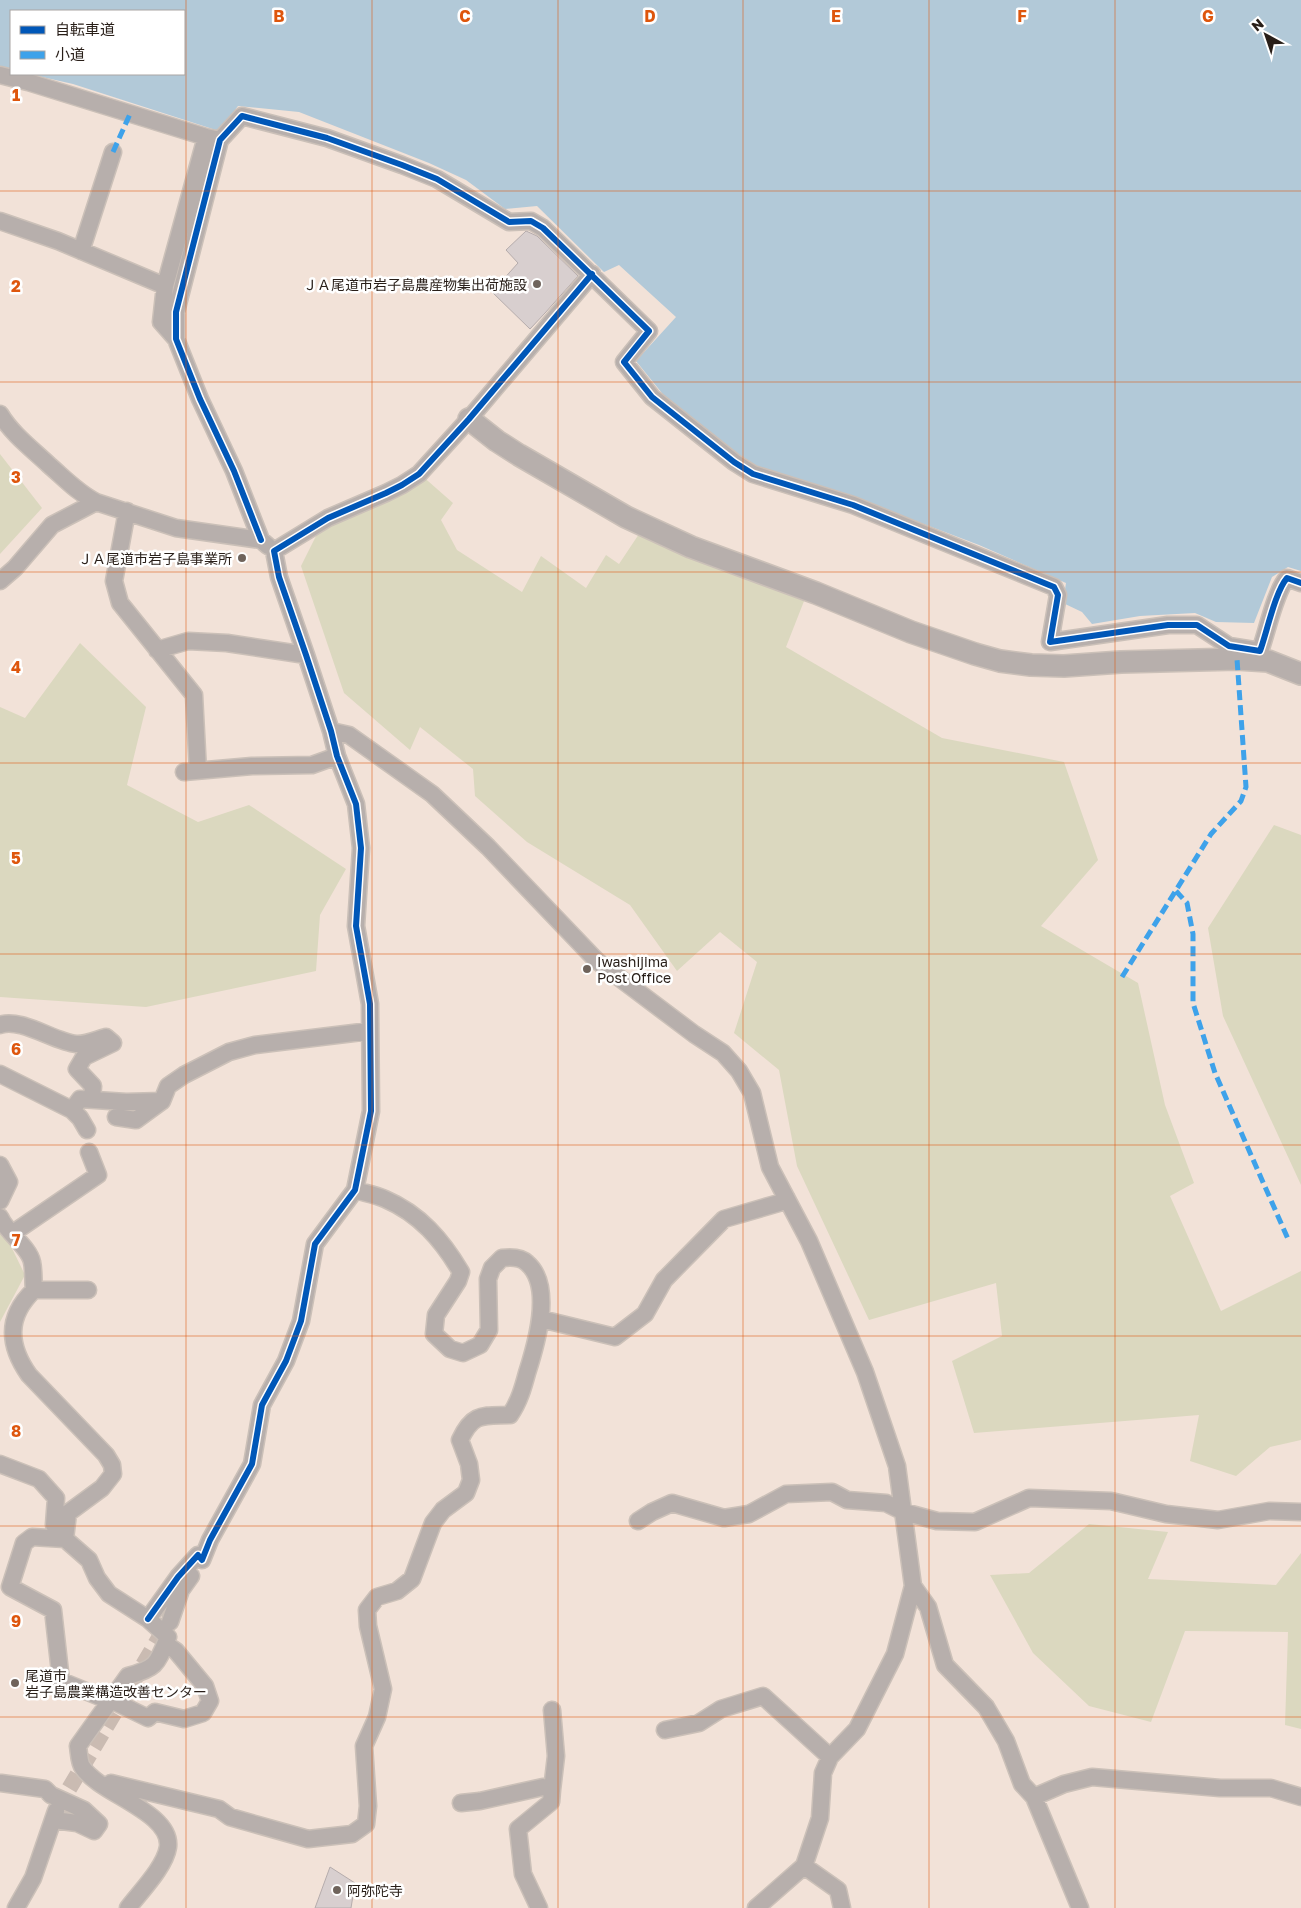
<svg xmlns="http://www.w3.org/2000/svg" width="1301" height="1908" font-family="'Golos Text','Noto Sans JP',sans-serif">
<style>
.green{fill:#dbd8bf}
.water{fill:#b2c9d8}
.building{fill:#d8cfcf;stroke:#b5acac}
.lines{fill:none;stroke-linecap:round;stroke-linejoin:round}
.minor-tunnel{stroke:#cabbb2;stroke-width:16;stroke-dasharray:16 8;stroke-linecap:butt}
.minor-casing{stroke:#cbc0b8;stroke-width:19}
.tertiary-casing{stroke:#cbc0b8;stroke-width:24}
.minor{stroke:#b7afac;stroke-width:16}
.tertiary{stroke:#b7afac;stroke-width:21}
.quiet{stroke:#3ea2ea;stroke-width:5;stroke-dasharray:10 5;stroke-linecap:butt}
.cycleway-casing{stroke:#fff;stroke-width:9}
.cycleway{stroke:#0057b8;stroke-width:6}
.grid{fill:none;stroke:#de560d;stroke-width:1;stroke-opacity:0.55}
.poi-dot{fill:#6f635b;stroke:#fff;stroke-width:2}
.labels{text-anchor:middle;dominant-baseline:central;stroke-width:5;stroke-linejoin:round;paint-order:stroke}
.poi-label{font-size:14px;fill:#281e18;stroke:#fff;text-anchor:start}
.grid-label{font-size:16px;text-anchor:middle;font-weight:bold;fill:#de560d;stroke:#fff;stroke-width:5;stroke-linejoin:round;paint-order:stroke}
</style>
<rect width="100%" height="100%" fill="#f2e2d8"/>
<path class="green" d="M0,454L42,508L0,554Z
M420,474L453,503L441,520L457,550L522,592L541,556L586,588L606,555L619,564L641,531L806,596L786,647L942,738L1064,762L1098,860L1041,926L1138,983L1165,1105L1194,1183L1170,1196L1221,1311L1301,1271V1440L1270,1447L1236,1476L1190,1461L1199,1415L974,1433L952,1361L1002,1336L996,1283L869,1320L797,1166L779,1070L734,1033L757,962L720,932L677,971L630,905L527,842L475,796L473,769L420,727L410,750L344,693L301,566L321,526Z
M80,643L146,707L127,785L198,822L249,805L346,869L320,915L316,971L146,1007L0,997V707L25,718Z
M1274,825L1301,835V1185L1223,1016L1208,928Z
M0,1232H4L25,1275L0,1322Z
M1089,1524L1168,1532L1148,1579L1276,1585L1301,1553V1729L1285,1725L1288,1632L1185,1631L1151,1722L1089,1706L1033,1653L990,1575L1029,1573Z"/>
<path class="water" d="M0,0H1301V571L1288,567L1272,577L1254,623L1216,622L1195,613L1140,616L1092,624L1082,612L1063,603L1066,583L979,545L858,499L749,465L666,398L636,361L676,317L619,265L604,272L537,206L505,209L466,180L429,163L299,112L238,106L219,131L73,84L29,74H184V11H11V70L0,67Z"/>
<path class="building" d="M526,231L537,236L578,276L545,313L530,329L492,292L518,263L506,250Z
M330,1867L355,1883L351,1908H315Z"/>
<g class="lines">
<path class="minor-tunnel" d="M57,1809L168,1623"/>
<defs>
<path id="minor" d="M0,75L28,82L206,137L220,140
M0,221L58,241L165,286
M81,251L113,152
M176,339L161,322L165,286L206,137
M0,414C12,434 32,449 49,465C64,478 78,493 96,502L176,528L261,540L268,546
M127,511L114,581L120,603L194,695L198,771
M261,540L234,471L200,399L176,339V312L220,140L242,116L327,138L402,165L437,179L509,222L531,221L543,228L649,331L624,362L652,397L734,462L753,474L853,505L1054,587L1058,595L1050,642L1168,625H1197L1229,646L1260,651C1267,632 1275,592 1287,578L1301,583
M0,581L15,568L52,525L96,502
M157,650L188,641L227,643L306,655
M331,731L349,735L432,794L488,847L597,961L694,1034L723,1053L739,1071L752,1093L770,1167L809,1241L865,1372L897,1466L913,1586L895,1654L857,1729L830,1757L823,1773L820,1818L804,1866L756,1908
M184,772L252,766L312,765L337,756
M0,1025C20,1017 55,1042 76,1044C85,1045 98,1039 106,1037L113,1043L84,1057L77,1069L93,1086L92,1099
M0,1074L72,1110L80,1099L126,1102L162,1101L168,1086L184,1075L229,1052L255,1045L370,1031
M72,1110L80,1118L87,1130
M116,1117L136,1120L162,1101
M0,1165L9,1182L0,1201
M0,1217C6,1232 29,1247 32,1262C34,1271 33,1281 34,1290
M13,1233L98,1175L89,1152
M541,1319L615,1337L645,1314L664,1280L724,1219L779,1203L786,1197
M0,1464L39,1479L56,1498L54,1525L65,1539L89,1560L97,1578L109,1594L148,1619L168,1637C157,1664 157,1668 128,1676L78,1746C79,1752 79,1763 83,1768C100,1794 172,1812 168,1847C165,1867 140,1892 128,1908
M638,1521L652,1512L672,1503L724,1518L749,1514L786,1494L832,1492L847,1500L886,1503L904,1512L937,1521L975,1522L1029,1498L1111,1501L1166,1514L1218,1520L1269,1511L1301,1512
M65,1539L68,1513L102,1488L113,1474L112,1465L106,1455L29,1375C8,1345 6,1317 34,1290H88
M65,1539L32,1537L24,1543L10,1587L53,1610L61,1681L110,1701
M913,1586L928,1607L945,1665L986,1707L1006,1741L1022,1784L1034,1797L1080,1908
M148,1619L178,1577L198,1555L202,1560L210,1540L252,1464L262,1405L286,1361L301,1321L315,1244L355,1190L371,1111L370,1004L356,926L361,848L356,804L337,756L331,731L306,655L279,577L274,551L328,518L386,493L402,485L419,474L469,419L592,274
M170,1622L181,1590L191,1576
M111,1700L148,1718L155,1712L184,1719L203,1713L210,1701L205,1686L176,1651L166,1644
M552,1710L556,1756L552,1790
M665,1730L699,1723L721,1709L763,1696L830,1757
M1,1783L45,1789L51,1795L84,1810L99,1824L94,1831L77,1823L54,1820
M107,1787L111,1783L219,1809L230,1817L308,1839L352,1834L366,1824L368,1806L364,1746L377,1717L383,1689L368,1626L367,1610L377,1597L397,1591L412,1579L433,1523L443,1510L466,1493L471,1480L469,1464L460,1440C473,1412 483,1416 510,1415C519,1402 523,1388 527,1373C536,1345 554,1286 527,1263C521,1257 510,1257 502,1258L492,1268L488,1279L489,1330L480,1345L463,1353L450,1349L434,1334L436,1315L458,1281L461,1272C442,1240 420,1214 385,1199C376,1195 365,1193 355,1190
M1034,1797L1064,1784L1092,1777L1220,1788H1271L1301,1797
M461,1803L480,1801L543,1787L552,1790L551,1802L518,1829L523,1874L539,1908
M804,1866L838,1890L842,1908
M16,1908L33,1878L56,1811"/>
<path id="tertiary" d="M469,419L497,441L519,455L626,517L691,547L816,593L911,632L975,654L1000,661L1031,665L1064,666L1121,662L1237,659L1268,661L1301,674"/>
</defs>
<use href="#minor" class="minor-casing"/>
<use href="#tertiary" class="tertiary-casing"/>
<use href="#minor" class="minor"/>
<use href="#tertiary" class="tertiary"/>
<path class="quiet" d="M113,152L130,114
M1176,891L1187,903L1193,934V1003L1215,1073L1288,1239
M1122,977L1211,834L1241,801L1246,787L1237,659"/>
<defs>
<path id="cycleway" d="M261,540L234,471L200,399L176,339V312L220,140L242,116L327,138L402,165L437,179L509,222L531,221L543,228L649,331L624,362L652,397L734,462L753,474L853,505L1054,587L1058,595L1050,642L1168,625H1197L1229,646L1260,651C1267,632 1275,592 1287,578L1301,583
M148,1619L178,1577L198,1555L202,1560L210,1540L252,1464L262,1405L286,1361L301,1321L315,1244L355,1190L371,1111L370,1004L356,926L361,848L356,804L337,756L331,731L306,655L279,577L274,551L328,518L386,493L402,485L419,474L469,419L592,274"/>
</defs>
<use href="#cycleway" class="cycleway-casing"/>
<use href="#cycleway" class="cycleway"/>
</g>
<path class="grid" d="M186,0V1908M372,0V1908M558,0V1908M743,0V1908M929,0V1908M1115,0V1908M0,191H1301M0,382H1301M0,572H1301M0,763H1301M0,954H1301M0,1145H1301M0,1336H1301M0,1526H1301M0,1717H1301"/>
<g class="poi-dot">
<circle cx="537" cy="284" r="5"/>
<circle cx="242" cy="558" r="5"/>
<circle cx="587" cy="969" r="5"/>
<circle cx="15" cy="1683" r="5"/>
<circle cx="337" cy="1890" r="5"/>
</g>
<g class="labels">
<g class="poi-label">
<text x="527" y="284" text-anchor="end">ＪＡ尾道市岩子島農産物集出荷施設</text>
<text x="232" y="558" text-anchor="end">ＪＡ尾道市岩子島事業所</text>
<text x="597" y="961">Iwashijima<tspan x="597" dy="16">Post Office</tspan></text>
<text x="25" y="1675">尾道市<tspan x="25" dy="16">岩子島農業構造改善センター</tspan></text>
<text x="347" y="1890">阿弥陀寺</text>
</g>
</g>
<g class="grid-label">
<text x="279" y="22">B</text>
<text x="465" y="22">C</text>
<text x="650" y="22">D</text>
<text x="836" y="22">E</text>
<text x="1022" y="22">F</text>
<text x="1208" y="22">G</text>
<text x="16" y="101">1</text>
<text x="16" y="292">2</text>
<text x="16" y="483">3</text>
<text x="16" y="673">4</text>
<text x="16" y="864">5</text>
<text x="16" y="1055">6</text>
<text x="16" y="1246">7</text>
<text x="16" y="1437">8</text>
<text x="16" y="1627">9</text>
</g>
<rect x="10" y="10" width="175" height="65" fill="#ffffff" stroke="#a9a5a3"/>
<rect x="20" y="26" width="25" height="8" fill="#0057b8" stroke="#a9a5a3"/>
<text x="55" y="35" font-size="15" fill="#281e18">自転車道</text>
<rect x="20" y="51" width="25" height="8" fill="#3ea2ea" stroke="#a9a5a3"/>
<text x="55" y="60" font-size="15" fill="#281e18">小道</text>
<g transform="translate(1266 35) rotate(320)" stroke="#ffffff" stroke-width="4" paint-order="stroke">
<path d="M0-4L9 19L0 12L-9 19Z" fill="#281e18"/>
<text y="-8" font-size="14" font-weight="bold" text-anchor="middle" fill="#281e18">N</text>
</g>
</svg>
